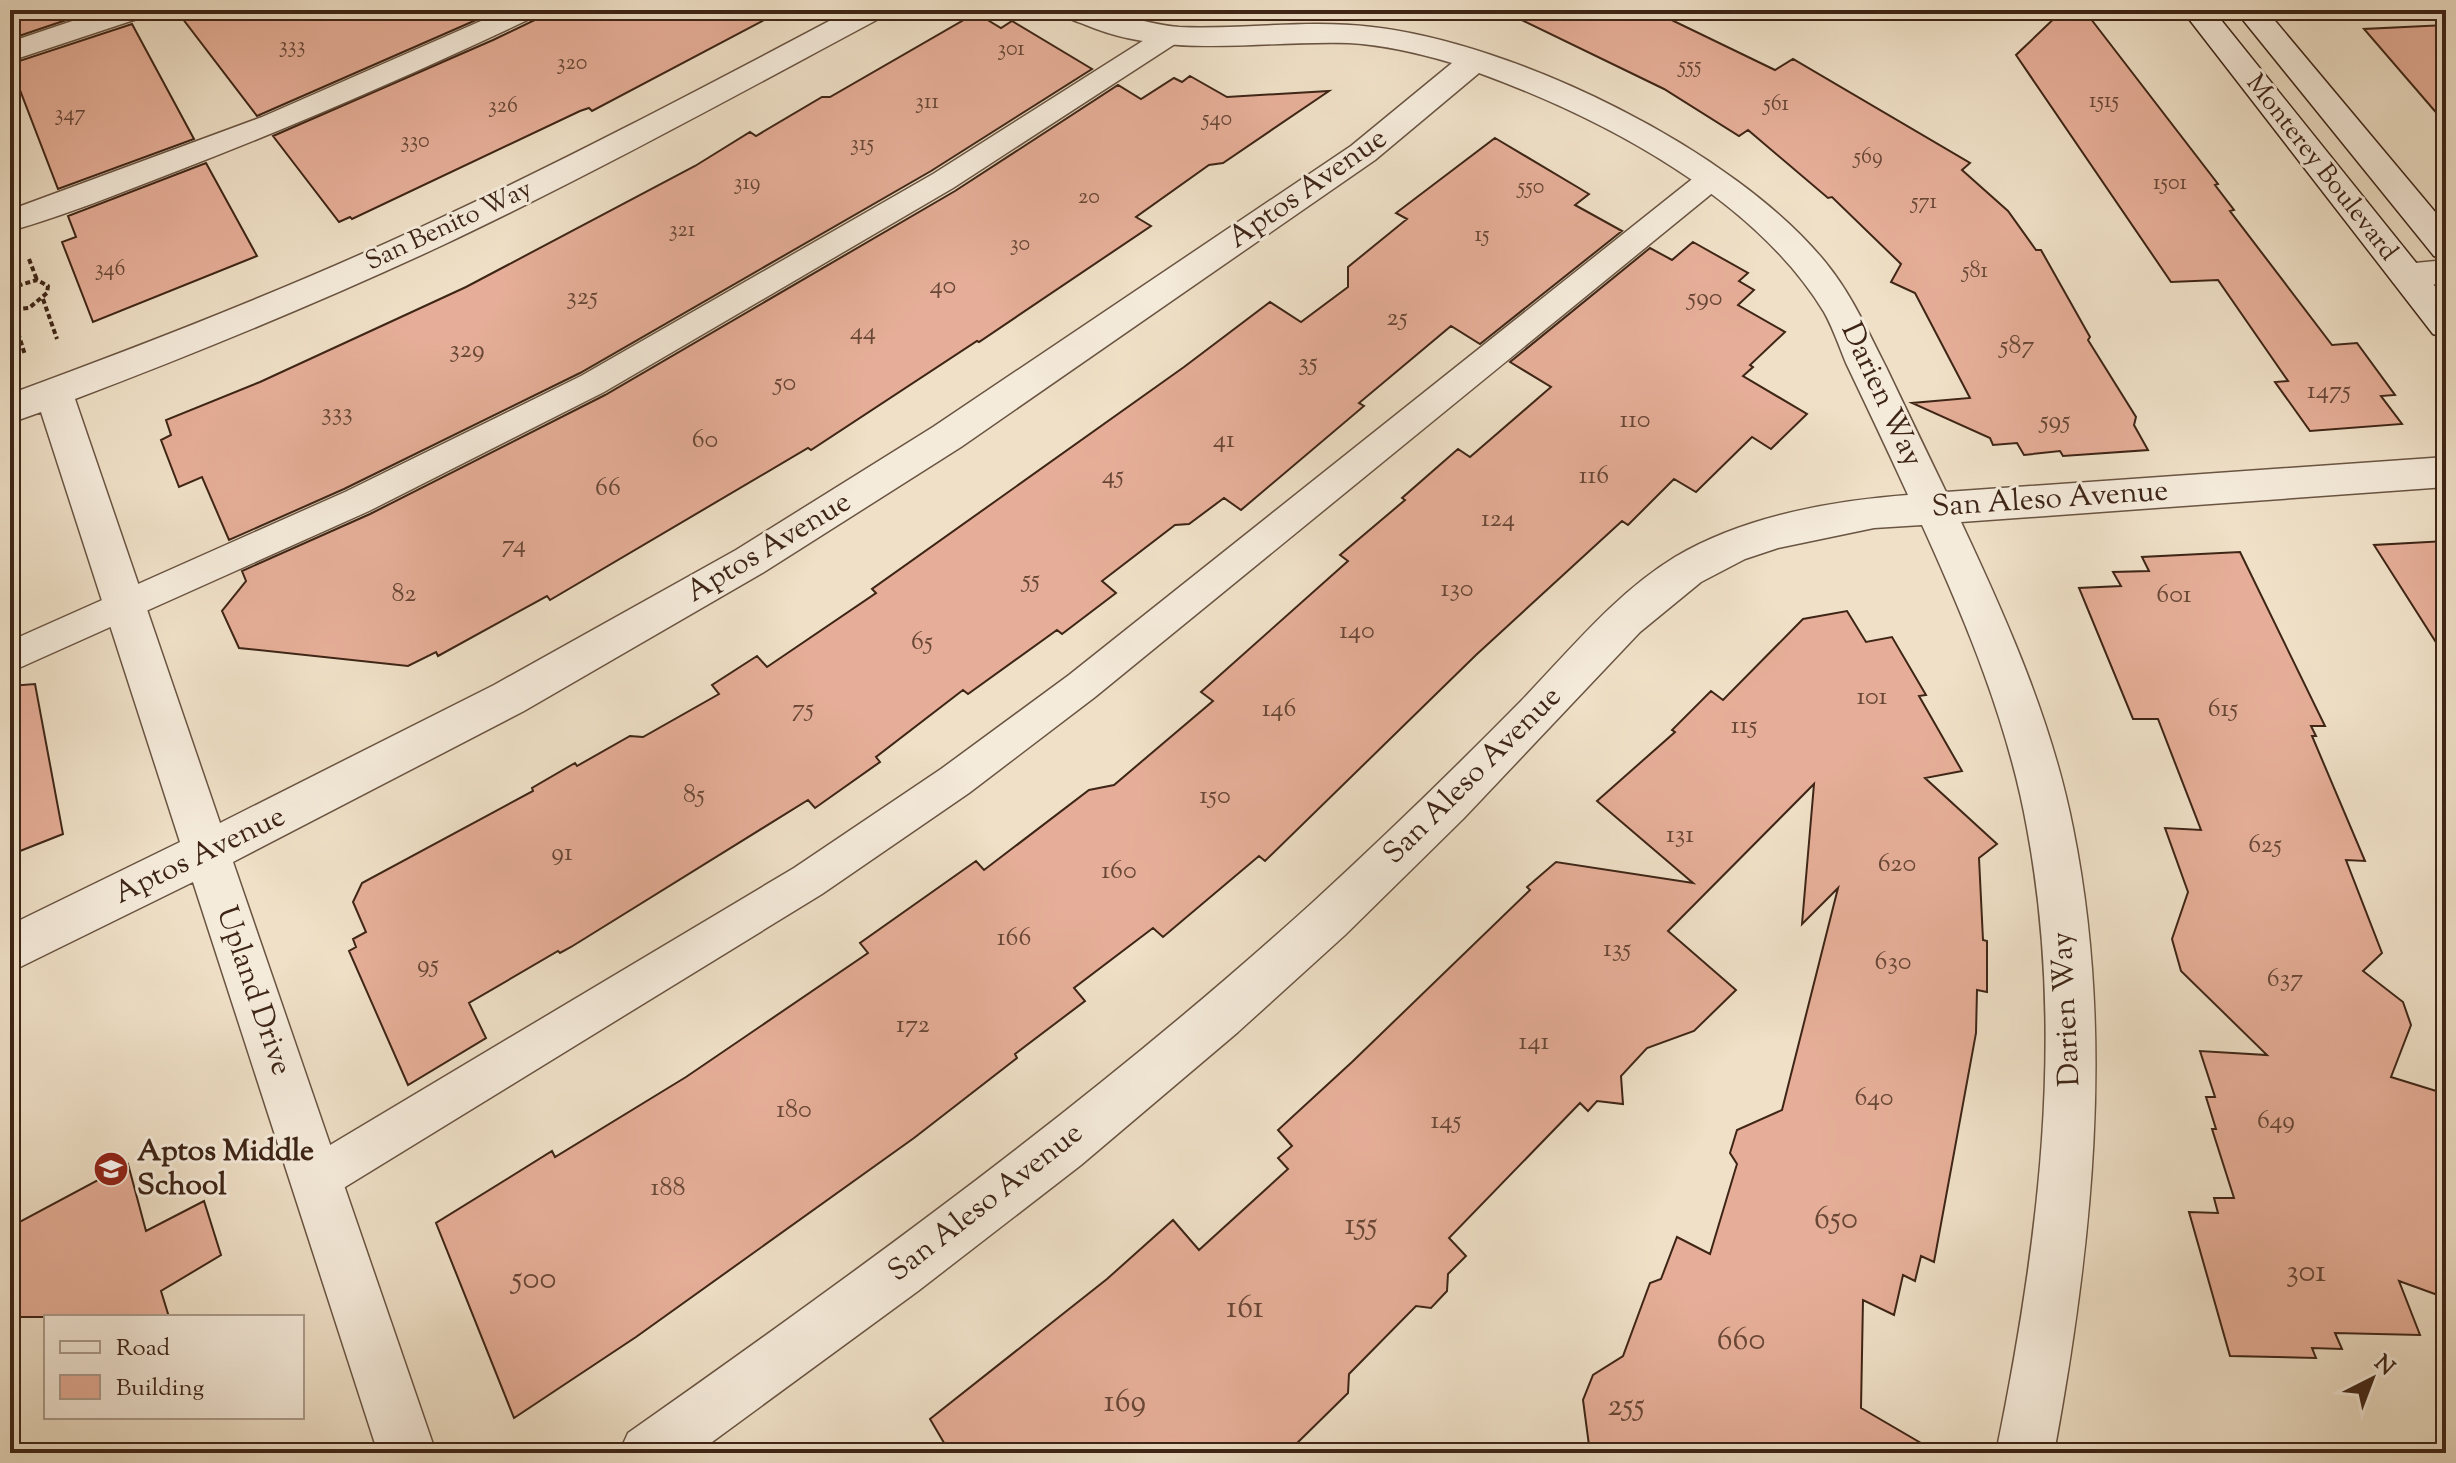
<svg xmlns="http://www.w3.org/2000/svg" width="2456" height="1463" font-family="'Sorts Mill Goudy',serif">
<style>
.building{fill:#e6ae98;stroke:#3e2516;stroke-width:2}
.lines{fill:none;stroke-linecap:round;stroke-linejoin:round}
.lane-casing{stroke:#6a5442;stroke-width:3}
.street-casing{stroke:#6a5442;stroke-width:3}
.secondary-casing{stroke:#3e2516;stroke-width:3}
.path{stroke:#3e2516;stroke-width:4;stroke-dasharray:5 3;stroke-linecap:butt}
.lane{fill:#f5ebdb;fill-rule:evenodd}
.street{fill:#f5ebdb;fill-rule:evenodd}
.secondary{fill:#f5ebdb;fill-rule:evenodd}
.labels{text-anchor:middle;dominant-baseline:central;stroke-width:6;stroke-linejoin:round;paint-order:stroke}
.far-number-label{font-size:22px;fill:#684736}
.far-street-label{font-size:26px;fill:#3e2516;stroke:#f5ebdb}
.number-label{font-size:26px;fill:#684736}
.street-label{font-size:30px;fill:#3e2516;stroke:#f5ebdb}
.poi-label{font-size:30px;font-weight:bold;fill:#3e2516;stroke:#f5ebdb;text-anchor:start}
.near-number-label{font-size:32px;fill:#684736}
</style>
<rect width="100%" height="100%" fill="#efe0c7"/>
<filter id="stains"><feTurbulence type="fractalNoise" baseFrequency=".0025" numOctaves="4"/><feColorMatrix values="0 0 0 0 .2 0 0 0 0 .09 0 0 0 0 .02 0 0 0 .5 -.17"/></filter>
<radialGradient id="worn" r=".72"><stop offset=".6" stop-color="#630" stop-opacity="0"/><stop offset="1" stop-color="#630" stop-opacity=".3"/></radialGradient>
<path class="building" d="M10,10H96L10,39Z
M176,10H499L257,116Z
M543,10H783L592,111L589,108L580,111L352,219L350,217L339,222L273,136L493,40L537,19Z
M1501,10H1651L1775,70L1793,59L1970,163L1962,170L2008,211L2036,250H2041L2090,337L2088,340L2136,417L2134,425L2148,450L2063,456L2060,451L2024,455L2017,443L1993,445L1990,438L1912,403L1970,398L1915,293L1891,282L1901,264L1832,197L1828,198L1748,130L1739,136L1664,89Z
M2084,10L2218,184L2215,185L2234,210L2230,211L2332,345L2357,343L2395,395L2381,396L2402,424L2310,431L2275,382L2288,381L2218,280L2171,282L2016,55L2062,11Z
M976,13L1001,28L1012,21L1092,69L931,171L580,373L344,489L229,540L202,477L179,487L161,440L171,435L166,420L260,382L466,287L695,166L750,132L756,136L822,97H830Z
M132,24L194,139L58,189L10,64Z
M2446,25V124L2364,29Z
M1190,76L1227,97L1329,91L1223,163L1209,165L1136,217L1151,226L979,342L977,341L811,450L808,448L550,600L547,596L438,656L436,652L408,666L239,648L222,611L246,581L242,571L370,514L605,395L955,191L1118,85L1141,99L1174,78L1182,82Z
M1495,138L1589,194L1575,205L1622,231L1480,344L1451,326L1359,403L1364,406L1241,510L1224,498L1189,524L1175,525L1102,581L1116,593L1062,634L1057,630L968,694L963,690L876,757L880,762L815,808L808,800L571,947L560,953L558,951L469,1003L486,1038L408,1085L349,951L356,947L353,939L366,932L353,902L362,883L533,791L532,788L575,763L577,766L630,736L643,737L719,694L712,685L757,656L767,667L876,593L872,589L1184,367L1270,302L1301,322L1348,287V267L1407,219L1396,213Z
M206,163L257,256L93,322L62,242L76,237L68,216Z
M1693,242L1748,273L1739,281L1754,290L1738,305L1785,332L1750,365L1753,367L1743,376L1807,414L1771,449L1752,437L1696,492L1674,479L1628,525L1622,521L1476,655L1265,861L1259,856L1163,937L1153,928L1074,988L1085,1001L1015,1054L1017,1058L914,1138L636,1337L514,1418L436,1223L552,1151L555,1157L686,1077L868,953L860,943L976,861L984,870L1089,790L1114,785L1213,701L1201,692L1348,561L1340,555L1405,500L1402,498L1458,449L1470,457L1551,387L1510,362L1650,248L1672,260Z
M2446,541V658L2374,545Z
M2240,552L2325,726H2311L2316,736H2312L2365,861L2346,860L2382,953L2363,971L2403,1002L2411,1025L2391,1077L2446,1094V1298L2399,1281L2420,1335L2335,1333L2342,1349L2312,1348L2316,1358L2230,1356L2189,1212L2218,1213L2214,1198H2234L2212,1129H2216L2206,1097H2215L2200,1051L2267,1055L2181,971L2172,939L2188,892L2165,828L2201,830L2158,719H2133L2079,588L2121,586L2113,572L2149,571L2142,557Z
M1847,611L1866,642L1892,637L1926,695L1919,696L1962,771L1925,778L1997,844L1979,858L1983,940L1987,941V992L1977,990L1976,1033L1934,1262L1921,1256L1915,1281L1903,1275L1894,1315L1863,1300L1861,1408L1938,1453H1590L1583,1400L1593,1375L1623,1356L1650,1283L1661,1279L1677,1237L1710,1254L1737,1164L1730,1153L1737,1130L1782,1110L1838,888L1802,924L1814,784L1668,931L1736,990L1694,1031L1647,1048L1621,1076L1623,1104L1597,1101L1588,1111L1580,1103L1449,1238L1466,1256L1448,1274L1447,1291L1431,1308L1416,1306L1349,1374L1348,1393L1287,1453H950L930,1419L1107,1279L1173,1220L1199,1250L1288,1169L1278,1158L1292,1146L1278,1130L1352,1062L1530,890L1527,887L1556,862L1693,883L1597,801L1675,732L1672,730L1711,691L1723,700L1803,619Z
M35,684L63,834L10,855V686Z
M128,1164L146,1231L204,1201L221,1255L161,1291L169,1317H10V1227Z"/>
<g class="lines">
<defs>
<path id="lane" d="M506,10H540L536,16C418,72 299,124 177,171C122,192 67,215 10,231V210L262,117Z
M1169,28L1178,30L1182,36L1178,42L953,188L604,392L369,511L10,672V641L345,492L581,376L933,174L1160,30Z
M1711,170L1721,172L1725,179L1721,186L1095,697L969,793L822,894L332,1195L316,1202L300,1195L293,1179L300,1163L794,868L941,769L1069,675L1701,172Z"/>
<path id="street" d="M105,10H150L146,16L10,61V42Z
M850,10H888L884,16C738,94 593,174 443,245C323,301 199,352 75,399L220,823L494,685L736,550L933,427L1351,146L1452,63C1418,53 1384,45 1349,43C1262,40 1169,60 1086,25C1076,21 1066,19 1060,10C1073,10 1089,7 1102,10C1128,16 1151,25 1179,27C1243,30 1308,19 1372,27C1515,43 1735,150 1826,263C1852,295 1867,330 1886,367C1906,409 1926,451 1946,492L2446,457V487L1961,522C2007,620 2052,721 2073,828C2115,1036 2092,1246 2054,1453H1996C2038,1247 2066,1036 2027,828C2008,722 1966,622 1922,525L1874,528L1778,548L1745,559L1701,582L1640,632L1464,818L1345,935L1238,1032L1081,1165L918,1291L697,1453H619L628,1433C864,1267 1098,1097 1312,903C1384,837 1454,769 1522,700C1570,650 1616,593 1675,557C1744,516 1830,501 1908,495C1888,451 1867,407 1846,363C1839,346 1833,328 1824,312C1754,197 1602,118 1479,73L1375,160L961,447L764,572L524,711L233,862L436,1453H378L193,882L10,972V925L180,842L41,412L10,423V394C148,343 285,290 419,228C565,161 708,85 850,10Z
M2446,260V284L2406,286L2394,283L2388,274L2394,265Z"/>
<path id="secondary" d="M2182,10H2213L2446,300V338L2433,334Z
M2235,10H2266L2446,225V260L2434,256Z"/>
</defs>
<use href="#lane" class="lane-casing"/>
<use href="#street" class="street-casing"/>
<use href="#secondary" class="secondary-casing"/>
<path class="path" d="M29,259L37,280
M10,288L37,280L48,286L47,293L29,308L10,310
M43,299L57,339
M11,310L25,355"/>
<use href="#lane" class="lane"/>
<use href="#street" class="street"/>
<use href="#secondary" class="secondary"/>
</g>
<defs>
<symbol id="school-disc" viewBox="-11 -11 22 22"><circle r="9.5" fill="#8f2418" stroke="#f5ebdb"/><path d="M0-5L7-2L0 1L-7-2ZM-4 1L0 2.5L4 1V4Q0 6-4 4Z" fill="#fff"/></symbol>
</defs>
<g fill-rule="evenodd">
<use href="#school-disc" x="91" y="1149" width="40" height="40"/>
</g>
<g class="labels">
<g class="far-number-label">
<text x="292" y="47">333</text>
<text x="1011" y="50">301</text>
<text x="572" y="64">320</text>
<text x="1690" y="67">555</text>
<text x="2104" y="102">1515</text>
<text x="927" y="103">311</text>
<text x="1776" y="105">561</text>
<text x="503" y="107">326</text>
<text x="70" y="115">347</text>
<text x="1217" y="120">540</text>
<text x="415" y="142">330</text>
<text x="862" y="145">315</text>
<text x="1868" y="158">569</text>
<text x="747" y="184">319</text>
<text x="2170" y="184">1501</text>
<text x="1531" y="188">550</text>
<text x="1089" y="198">20</text>
<text x="1924" y="203">571</text>
<text x="682" y="231">321</text>
<text x="1482" y="236">15</text>
<text x="1020" y="245">30</text>
<text x="110" y="270">346</text>
<text x="1975" y="272">581</text>
</g>
<g class="far-street-label">
<text transform="translate(2321 168) rotate(52)">Monterey Boulevard</text>
<text transform="translate(449 226) rotate(-25)">San Benito Way</text>
</g>
<g class="number-label">
<text x="943" y="286">40</text>
<text x="582" y="297">325</text>
<text x="1705" y="298">590</text>
<text x="1397" y="318">25</text>
<text x="863" y="332">44</text>
<text x="2017" y="346">587</text>
<text x="467" y="350">329</text>
<text x="1308" y="363">35</text>
<text x="785" y="383">50</text>
<text x="2329" y="391">1475</text>
<text x="337" y="413">333</text>
<text x="1635" y="420">110</text>
<text x="2055" y="421">595</text>
<text x="705" y="440">60</text>
<text x="1224" y="440">41</text>
<text x="1113" y="476">45</text>
<text x="1594" y="476">116</text>
<text x="608" y="488">66</text>
<text x="1498" y="519">124</text>
<text x="514" y="545">74</text>
<text x="1031" y="580">55</text>
<text x="1457" y="589">130</text>
<text x="404" y="594">82</text>
<text x="2174" y="595">601</text>
<text x="1357" y="631">140</text>
<text x="922" y="642">65</text>
<text x="1872" y="697">101</text>
<text x="803" y="709">75</text>
<text x="1279" y="709">146</text>
<text x="2223" y="709">615</text>
<text x="1744" y="726">115</text>
<text x="694" y="795">85</text>
<text x="1215" y="796">150</text>
<text x="1680" y="835">131</text>
<text x="2265" y="845">625</text>
<text x="562" y="853">91</text>
<text x="1897" y="864">620</text>
<text x="1119" y="871">160</text>
<text x="1014" y="938">166</text>
<text x="1617" y="949">135</text>
<text x="1893" y="962">630</text>
<text x="428" y="965">95</text>
<text x="2285" y="979">637</text>
<text x="913" y="1025">172</text>
<text x="1534" y="1042">141</text>
<text x="1874" y="1098">640</text>
<text x="794" y="1110">180</text>
<text x="1446" y="1121">145</text>
<text x="2276" y="1121">649</text>
<text x="668" y="1188">188</text>
</g>
<g class="street-label">
<text transform="translate(1308 189) rotate(-35)">Aptos Avenue</text>
<text transform="translate(1881 395) rotate(65)">Darien Way</text>
<text transform="translate(2050 500) rotate(-4)">San Aleso Avenue</text>
<text transform="translate(769 548) rotate(-31)">Aptos Avenue</text>
<text transform="translate(1473 776) rotate(-45)">San Aleso Avenue</text>
<text transform="translate(200 856) rotate(-26)">Aptos Avenue</text>
<text transform="translate(253 991) rotate(71)">Upland Drive</text>
<text transform="translate(2067 1009) rotate(-93)">Darien Way</text>
<text transform="translate(986 1203) rotate(-38)">San Aleso Avenue</text>
</g>
<g class="poi-label">
<text x="137" y="1152">Aptos Middle<tspan x="137" dy="34">School</tspan></text>
</g>
<g class="near-number-label">
<text x="1836" y="1220">650</text>
<text x="1361" y="1226">155</text>
<text x="2306" y="1273">301</text>
<text x="534" y="1280">500</text>
<text x="1245" y="1309">161</text>
<text x="1741" y="1341">660</text>
<text x="1125" y="1403">169</text>
<text x="1626" y="1407">255</text>
</g>
</g>
<rect width="2456" height="1463" fill="none" stroke="#efe0c7" stroke-width="40"/>
<rect x="12" y="12" width="2432" height="1439" fill="none" stroke="#3e2516" stroke-width="4"/>
<rect x="20" y="20" width="2416" height="1423" fill="none" stroke="#3e2516" stroke-width="2"/>
<rect x="44" y="1315" width="260" height="104" fill="#f5ebdb" stroke="#ac9c8c" stroke-width="2"/>
<rect x="60" y="1341" width="40" height="12" fill="#f5ebdb" stroke="#ac9c8c" stroke-width="2"/>
<text x="116" y="1355" font-size="24" fill="#3e2516">Road</text>
<rect x="60" y="1375" width="40" height="24" fill="#e6ae98" stroke="#ac9c8c" stroke-width="2"/>
<text x="116" y="1395" font-size="24" fill="#3e2516">Building</text>
<g transform="translate(2372 1379) rotate(42)" stroke="#f5ebdb" stroke-width="6" paint-order="stroke">
<path d="M0-6L14 30L0 20L-14 30Z" fill="#3e2516"/>
<text y="-12" font-size="22" font-weight="bold" text-anchor="middle" fill="#3e2516">N</text>
</g>
<rect width="100%" height="100%" filter="url(#stains)"/>
<rect width="100%" height="100%" fill="url(#worn)"/>
</svg>
